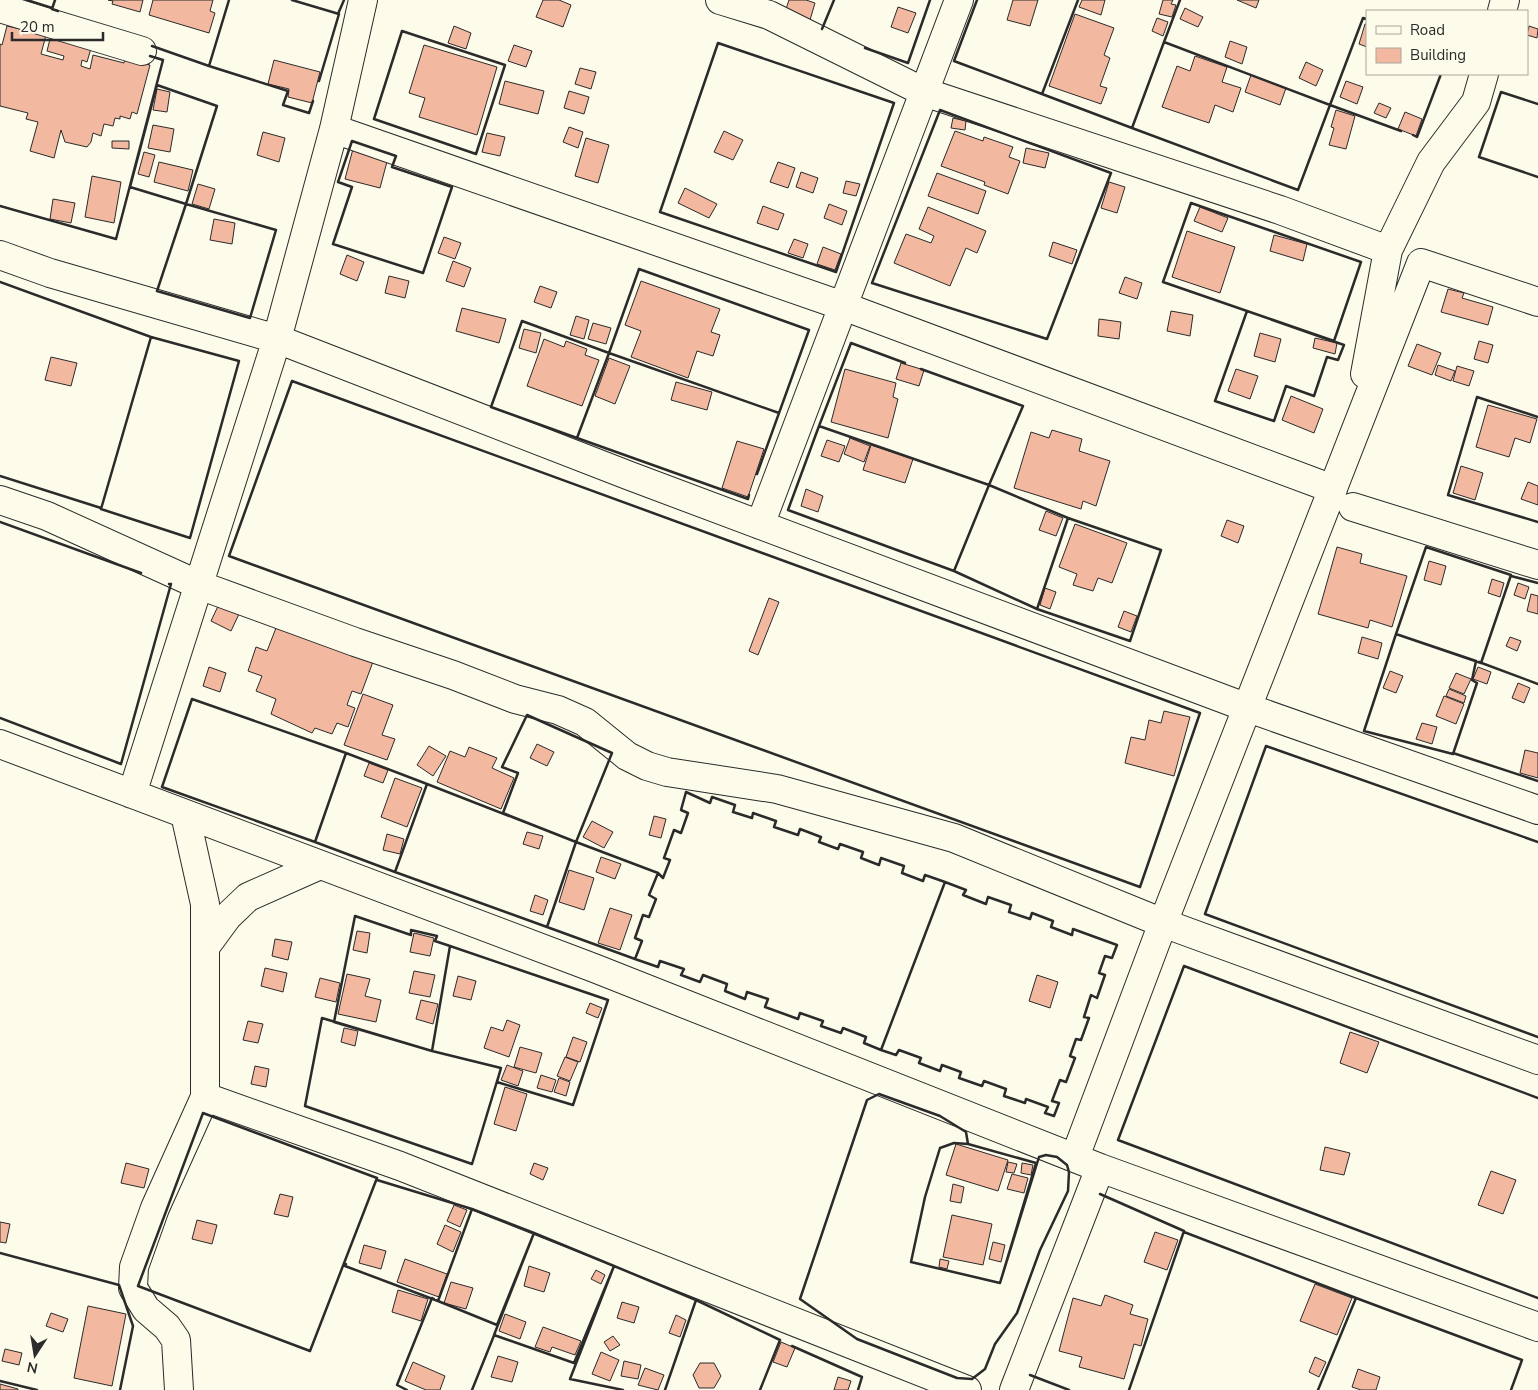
<svg xmlns="http://www.w3.org/2000/svg" width="1538" height="1390" font-family="'Nunito Sans',sans-serif">
<style>
.building{fill:#f2b8a0;stroke:#2b2b2b}
.lines{fill:none;stroke-linecap:round;stroke-linejoin:round}
.minor-casing{stroke:#2b2b2b;stroke-width:30}
.minor{stroke:#fdfbea;stroke-width:28}
.wall{stroke:#2b2b2b;stroke-width:2.5}
</style>
<rect width="100%" height="100%" fill="#fdfbea"/>
<path class="building" d="M108,0H143L140,12L112,4L113,1Z
M153,0H213L210,11L215,13L209,33L149,15Z
M543,0H559L571,5L563,27L536,17Z
M789,0H806L815,3L810,20L785,12Z
M1013,0H1038L1030,26L1007,20Z
M1082,0H1105L1101,15L1079,7Z
M1163,0H1173L1171,4L1176,5L1172,17L1159,14Z
M1237,0H1259L1256,8Z
M898,7L916,13L908,33L891,27Z
M1185,8L1203,17L1198,27L1180,19Z
M1075,14L1114,28L1104,55L1110,58L1100,86L1107,88L1101,104L1049,86Z
M1157,18L1168,22L1163,36L1152,31Z
M1365,24H1367V47L1359,44Z
M7,26L46,35L41,54L63,60L64,56L47,51L51,35L92,45L87,62L82,60L81,66L90,69L93,55L124,63L125,59L150,65L137,114L132,112L130,119L120,116V119L115,118L113,126L104,124L101,136L93,133L91,142L87,147L65,142L61,130L54,158L30,151L38,122L26,119L28,113L0,106V44L2,45Z
M454,26L471,33L466,49L448,43Z
M1529,26L1538,29L1537,38L1527,35Z
M1230,41L1247,47L1242,64L1225,57Z
M424,45L497,67L477,135L419,117L425,98L409,93Z
M514,45L532,51L526,67L508,61Z
M1195,56L1227,67L1222,82L1241,88L1233,112L1215,105L1209,123L1162,107L1177,66L1190,71Z
M274,60L320,72L312,103L288,97L289,89L268,84Z
M1306,62L1323,70L1316,86L1299,78Z
M580,68L596,72L591,89L575,84Z
M1251,75L1286,88L1280,105L1245,92Z
M505,81L544,91L538,114L499,104Z
M1346,81L1363,87L1357,104L1340,97Z
M157,89L170,92L167,112L153,110Z
M569,91L589,97L584,114L564,108Z
M1379,103L1391,108L1386,118L1374,113Z
M1336,110L1355,116L1346,149L1329,145L1334,128L1331,127Z
M1405,112L1422,119L1416,136L1398,129Z
M953,118L966,121L965,130L951,128Z
M153,125L174,129L170,152L148,148Z
M569,127L583,132L578,148L563,142Z
M724,131L743,140L733,160L714,152Z
M955,131L983,141L984,137L1013,147L1009,157L1020,161L1008,194L984,185L985,182L941,166Z
M263,132L285,138L279,162L257,155Z
M487,133L505,137L500,156L482,152Z
M586,138L609,145L598,183L575,176Z
M112,141H129V149L112,148Z
M354,145L389,154L380,188L345,179Z
M1026,148L1049,153L1045,168L1023,163Z
M144,152L155,155L149,177L138,174Z
M159,162L193,170L188,191L154,182Z
M778,162L795,168L788,188L770,182Z
M801,172L818,178L813,193L796,187Z
M937,173L986,191L978,214L928,196Z
M92,176L121,182L114,223L85,217Z
M846,181L860,184L856,196L843,193Z
M1109,182L1125,187L1117,213L1101,208Z
M198,184L215,189L209,209L192,204Z
M685,188L717,204L709,218L678,203Z
M53,199L75,203L71,223L50,219Z
M829,204L847,211L842,225L824,218Z
M763,206L784,214L778,230L757,223Z
M928,207L986,231L977,253L966,248L950,286L894,263L906,234L931,243L934,236L919,229Z
M1200,207L1228,218L1222,232L1194,221Z
M214,219L235,223L232,244L210,240Z
M1187,231L1235,247L1220,293L1172,277Z
M1274,235L1307,244L1303,261L1270,251Z
M444,237L461,243L455,259L438,253Z
M794,239L808,244L803,258L788,253Z
M1053,242L1077,250L1072,264L1049,256Z
M823,247L841,254L835,270L817,264Z
M347,255L364,262L357,281L340,274Z
M453,261L471,268L464,287L446,281Z
M389,276L409,281L405,298L385,293Z
M1125,277L1142,283L1137,299L1119,293Z
M641,281L720,309L711,332L720,335L713,356L697,351L688,378L631,357L641,331L625,325Z
M540,286L557,292L551,308L534,302Z
M1448,289L1464,293L1462,298L1493,307L1488,325L1441,312Z
M462,308L506,319L499,343L456,331Z
M1171,311L1193,315L1190,336L1167,331Z
M576,316L589,320L584,339L570,335Z
M1099,319L1121,322L1119,339L1098,336Z
M593,323L611,328L606,344L588,339Z
M524,329L541,333L536,353L519,348Z
M1260,333L1281,339L1275,362L1254,356Z
M1315,338L1337,343L1335,354L1313,348Z
M544,339L564,347L566,341L587,349L585,355L599,360L582,406L527,386Z
M1479,341L1493,345L1488,363L1474,359Z
M1417,344L1441,353L1432,375L1408,366Z
M51,357L77,363L71,386L45,380Z
M609,358L630,366L615,404L595,396Z
M901,363L924,370L919,386L896,379Z
M1438,365L1455,371L1451,381L1435,375Z
M1457,366L1474,371L1469,386L1453,381Z
M845,369L896,383L893,397L898,399L888,438L831,422Z
M1236,369L1258,376L1250,399L1228,391Z
M676,382L712,392L707,410L671,400Z
M1291,396L1323,409L1314,433L1282,420Z
M1488,405L1537,419L1530,443L1515,438L1509,457L1476,447Z
M1052,430L1082,439L1079,451L1110,461L1096,506L1083,501L1081,509L1014,488L1031,432L1049,438Z
M850,438L870,446L864,462L844,454Z
M827,440L845,446L839,462L821,456Z
M737,441L764,449L748,497L722,488Z
M871,445L913,459L905,483L863,470Z
M1461,466L1483,473L1475,500L1453,493Z
M1528,482L1538,486V505L1521,499Z
M806,489L823,496L818,512L801,506Z
M1046,511L1063,518L1056,536L1039,530Z
M1227,520L1244,526L1238,543L1221,536Z
M1075,524L1127,543L1112,583L1098,578L1093,591L1073,585L1077,574L1059,567Z
M1337,547L1362,554L1360,563L1407,576L1392,627L1370,620L1368,628L1318,614Z
M1429,561L1446,566L1441,585L1424,580Z
M1492,579L1504,583L1500,597L1488,593Z
M1518,583L1529,587L1525,599L1514,595Z
M1045,588L1056,592L1050,609L1040,605Z
M1531,594L1538,596V614L1527,611Z
M769,598L779,602L758,655L749,651Z
M219,604L239,614L231,631L211,621Z
M1124,611L1137,616L1131,632L1118,627Z
M276,628L374,659L361,694L352,691L347,705L355,708L348,727L337,723L332,734L315,728L312,733L271,714L276,699L256,691L262,676L248,671L256,647L267,651Z
M1362,637L1382,643L1378,659L1358,653Z
M1510,637L1521,641L1517,651L1506,646Z
M209,667L226,673L220,692L203,686Z
M1478,667L1491,672L1487,684L1473,679Z
M1390,671L1403,676L1396,693L1383,688Z
M1456,673L1471,679L1464,694L1449,688Z
M1518,683L1530,688L1524,703L1512,698Z
M1449,689L1466,696L1464,703L1446,696Z
M363,694L393,705L382,735L395,739L387,760L344,745Z
M1444,696L1464,704L1456,724L1436,716Z
M1164,711L1190,717L1174,776L1125,763L1131,737L1145,740L1149,720L1161,723Z
M1422,723L1437,727L1432,744L1416,739Z
M537,744L554,752L547,766L530,758Z
M429,746L446,756L433,776L417,765Z
M469,747L497,758L492,768L514,778L501,809L437,782L450,751L465,757Z
M1525,750L1538,753V778L1520,773Z
M369,763L388,770L383,783L364,776Z
M395,778L422,788L407,827L381,817Z
M654,816L666,819L661,838L649,835Z
M592,821L613,832L604,848L583,837Z
M527,832L543,836L539,849L523,844Z
M387,834L404,839L400,854L383,850Z
M601,857L621,864L615,879L596,872Z
M569,870L594,878L584,910L559,902Z
M535,895L548,900L543,915L530,911Z
M610,908L632,915L620,950L598,943Z
M357,931L370,933L367,953L353,950Z
M414,933L434,938L430,956L410,952Z
M275,939L292,942L288,960L272,956Z
M265,968L287,973L283,992L261,986Z
M414,971L435,975L430,997L409,993Z
M347,974L370,979L365,996L381,1000L376,1022L338,1014Z
M1037,975L1058,982L1050,1008L1029,1001Z
M458,976L476,981L471,1000L453,996Z
M320,978L340,983L336,1002L315,997Z
M421,1000L438,1004L433,1024L416,1019Z
M590,1003L602,1008L598,1018L586,1013Z
M507,1020L520,1025L509,1057L484,1048L491,1027L503,1031Z
M248,1021L263,1024L258,1043L243,1040Z
M344,1028L358,1031L355,1046L341,1042Z
M1350,1032L1379,1042L1367,1073L1340,1063Z
M573,1037L587,1042L580,1062L566,1057Z
M520,1047L542,1053L536,1073L514,1067Z
M565,1057L578,1062L570,1081L557,1076Z
M507,1065L523,1071L518,1086L501,1080Z
M255,1066L269,1069L266,1087L251,1084Z
M541,1075L556,1080L552,1092L537,1088Z
M559,1078L570,1082L566,1096L554,1092Z
M505,1087L527,1094L516,1131L494,1124Z
M956,1144L1008,1160L998,1191L946,1175Z
M1325,1147L1350,1153L1344,1175L1320,1170Z
M1008,1162L1017,1164L1014,1173L1006,1172Z
M126,1163L149,1169L144,1188L121,1183Z
M534,1163L548,1168L543,1180L530,1174Z
M1022,1163L1033,1165L1031,1175L1021,1173Z
M1491,1171L1516,1180L1503,1214L1478,1205Z
M1012,1174L1028,1178L1024,1193L1007,1189Z
M953,1184L964,1187L961,1203L950,1201Z
M280,1194L293,1197L288,1217L274,1214Z
M454,1205L467,1210L460,1227L447,1221Z
M952,1215L992,1224L983,1265L943,1257Z
M197,1220L217,1225L212,1244L192,1239Z
M0,1222L10,1224L6,1243L0,1242Z
M445,1225L461,1232L453,1252L437,1244Z
M1155,1232L1178,1240L1167,1270L1144,1262Z
M993,1242L1005,1245L1001,1262L989,1259Z
M364,1245L386,1251L381,1269L359,1263Z
M405,1259L447,1274L439,1297L397,1282Z
M940,1259L949,1261L947,1269L939,1267Z
M529,1266L550,1273L544,1292L524,1286Z
M596,1270L605,1275L601,1284L591,1279Z
M451,1282L473,1288L466,1309L444,1303Z
M1315,1284L1352,1298L1337,1335L1300,1321Z
M398,1290L428,1299L421,1321L392,1312Z
M1105,1295L1133,1305L1130,1314L1148,1319L1141,1346L1134,1344L1124,1379L1079,1367L1082,1357L1059,1351L1073,1298L1101,1306Z
M622,1302L639,1307L634,1323L617,1318Z
M88,1306L126,1314L112,1386L74,1378Z
M51,1313L68,1319L63,1332L46,1326Z
M505,1314L526,1322L520,1339L499,1331Z
M676,1315L686,1320L680,1337L669,1333Z
M543,1327L581,1341L575,1355L552,1347L550,1352L535,1347Z
M613,1336L620,1345L610,1351L604,1342Z
M781,1342L795,1348L787,1367L773,1362Z
M5,1349L22,1353L19,1365L2,1361Z
M601,1352L619,1360L610,1381L592,1374Z
M498,1356L518,1362L512,1382L491,1377Z
M1315,1357L1326,1362L1319,1377L1309,1372Z
M624,1361L641,1365L638,1379L621,1376Z
M413,1362L445,1376L440,1390H426L405,1381Z
M700,1363H714L721,1376L714,1388H699L693,1375Z
M645,1368L664,1375L658,1390L638,1385Z
M1358,1369L1380,1377L1376,1390H1361L1352,1387Z
M838,1377L851,1381L848,1390H834Z
M0,1384L18,1389V1390H0Z"/>
<g class="lines">
<defs>
<path id="minor" d="M720,0L769,15L924,92L1280,210L1388,250
M0,8L142,51
M1502,11L1505,0
M334,129L843,306L1333,489
M0,255L50,273L277,339L630,476L1248,708L1538,810
M1365,374L1388,250L1431,162L1476,102L1484,74
M0,500L47,516L199,585L355,642L453,675L515,699L558,710L585,722L627,756L647,766L667,772L777,789L954,838L1163,923L1538,1060
M1353,507L1538,565
M760,525L959,0
M0,744L594,968L1100,1168L1538,1327
M132,794L277,339L334,129L363,0
M206,946L228,916L248,897L320,865
M205,1097L400,1166L967,1390
M1075,1157L1163,923L1421,263L1538,302
M179,1390L176,1340L167,1327L146,1309L133,1288L134,1267L155,1208L205,1097V904L185,814
M1014,1390L1100,1168"/>
</defs>
<use href="#minor" class="minor-casing"/>
<use href="#minor" class="minor"/>
<path class="wall" d="M27,0L52,8
M55,0L52,9L58,11
M229,0L209,66L288,91L283,105L309,113L313,101
M292,0L339,14L319,81
M977,0L954,61L1042,94
M1078,0L1042,94L1132,128
M338,14L344,0
M1367,19L1363,18L1330,105L1401,131
M822,29L834,0
M402,31L505,65L476,154L374,119Z
M1164,42L1330,105L1298,190L1132,128Z
M1164,42L1180,0
M718,43L894,103L836,272L660,212Z
M152,46L209,66V65
M865,48L908,63L930,0
M157,85L217,106L186,204L130,187Z
M1538,104L1501,92L1479,157L1538,177
M940,110L1111,173L1047,339L872,283Z
M1413,135L1417,137L1441,74
M352,141L396,156L392,167L452,187L423,273L333,244L352,187L338,182Z
M1191,203L1361,262L1334,341L1163,282Z
M186,204L276,230L250,318L157,291Z
M0,206L116,239L163,60L150,56
M0,282L151,337
M1247,311L1344,345L1338,360L1327,357L1314,396L1286,386L1274,421L1215,401Z
M151,337L239,361L190,538L101,509Z
M921,369L1023,406L989,485L819,426L788,510L954,571
M292,381L1200,713L1140,887L229,556Z
M1538,417L1477,397L1448,495L1538,522
M819,426L851,343L905,363
M577,438L491,407L522,321L609,353L639,269L809,330L757,474
M0,476L101,508
M749,495L748,499L577,438L609,353L779,413
M1068,518L1161,550L1130,641L1037,609Z
M0,522L141,573
M1426,547L1511,575L1481,663L1396,634Z
M1511,576L1538,583
M1037,609L954,571L989,485L1068,518
M1396,634L1476,661L1472,680L1477,683L1453,754L1364,731Z
M1479,662L1538,684
M192,699L346,753L315,842L162,787Z
M527,715L612,753L576,842L503,813L518,773L502,767Z
M0,718L121,764L171,584H169
M346,753L427,784L395,872L315,842Z
M1453,753L1538,781
M427,784L576,842L547,927L395,872Z
M686,792L710,803L712,797L735,805L733,812L752,818L753,813L776,821L774,827L798,835L800,829L821,837L819,842L838,849L840,844L863,852L861,858L879,865L881,858L904,866L902,873L923,881L925,875L945,882L881,1050L864,1043L866,1037L843,1028L841,1033L821,1026L823,1021L800,1013L798,1019L765,1007L768,999L747,992L745,999L725,991L727,984L703,975L700,982L681,975L684,969L660,961L658,967L635,959L642,941L635,938L643,915L649,917L656,899L649,895L658,873L663,878L670,860L664,858L674,830L681,833L688,813L681,810Z
M576,842L658,873L649,895L656,899L649,917L643,915L635,938L642,941L635,959L547,927Z
M1538,842L1266,746L1205,914L1538,1037
M945,882L966,890L963,895L986,904L988,897L1011,905L1009,912L1030,919L1032,913L1053,921L1051,927L1072,935L1073,929L1117,945L1112,958L1105,956L1099,973L1105,975L1097,998L1091,995L1084,1017L1089,1018L1081,1040L1076,1039L1070,1056L1075,1058L1066,1082L1060,1080L1052,1101L1059,1103L1054,1116L1045,1113L1048,1107L1026,1099L1025,1103L1004,1096L1006,1089L984,1081L982,1086L959,1078L961,1072L942,1065L940,1071L919,1063L921,1058L899,1050L896,1055L881,1050Z
M355,916L411,935V930L437,936L435,941L450,946L432,1051L334,1022Z
M450,946L608,1000L573,1105L497,1082L501,1068L432,1051Z
M322,1018L432,1051L501,1068L472,1164L305,1106Z
M879,1094L940,1116L966,1132L968,1144L954,1143L940,1148L925,1197L911,1262L1000,1283L1039,1157L1046,1155L1057,1157L1067,1165L1069,1172L1068,1191L1040,1250L1017,1313L995,1344L985,1369L972,1379L957,1378L857,1339L800,1299L867,1100Z
M1538,1098L1184,966L1118,1140L1538,1298
M203,1113L377,1178L310,1351L138,1286Z
M954,1143L968,1144L1036,1163L1000,1283L911,1262L925,1197L940,1148Z
M377,1180L472,1209
M1100,1194L1184,1231L1129,1390
M472,1209L534,1233L497,1325L438,1301Z
M1184,1232L1356,1298L1318,1390
M534,1233L614,1266L574,1363L494,1335Z
M0,1253L119,1285L133,1326L120,1390
M346,1264L345,1266L438,1301
M1355,1300L1356,1298L1522,1360L1511,1390
M792,1346L862,1377L858,1390
M1030,1375L1069,1390
M0,1381L37,1390
M407,1390L397,1385L432,1298L434,1299
M472,1390L495,1333
M623,1390L570,1379L614,1266L696,1300L780,1340L760,1390
M665,1390L696,1300"/>
</g>
<rect x="1366" y="10" width="162" height="65" fill="#fdfbea" stroke="#a9a89e"/>
<rect x="1376" y="26" width="25" height="8" fill="#fdfbea" stroke="#a9a89e"/>
<text x="1410" y="35" font-size="15" fill="#2b2b2b">Road</text>
<rect x="1376" y="48" width="25" height="15" fill="#f2b8a0" stroke="#a9a89e"/>
<text x="1410" y="60" font-size="15" fill="#2b2b2b">Building</text>
<g transform="translate(35 1355) rotate(192)" stroke="#fdfbea" stroke-width="4" paint-order="stroke">
<path d="M0-4L9 19L0 12L-9 19Z" fill="#2b2b2b"/>
<text y="-8" font-size="14" font-weight="bold" text-anchor="middle" fill="#2b2b2b">N</text>
</g>
<path d="M12 32v8h91v-8" fill="none" stroke="#2b2b2b" stroke-width="2.5"/>
<text x="20" y="32" font-size="15" fill="#2b2b2b" stroke="#fdfbea" stroke-width="4" paint-order="stroke">20 m</text>
</svg>
